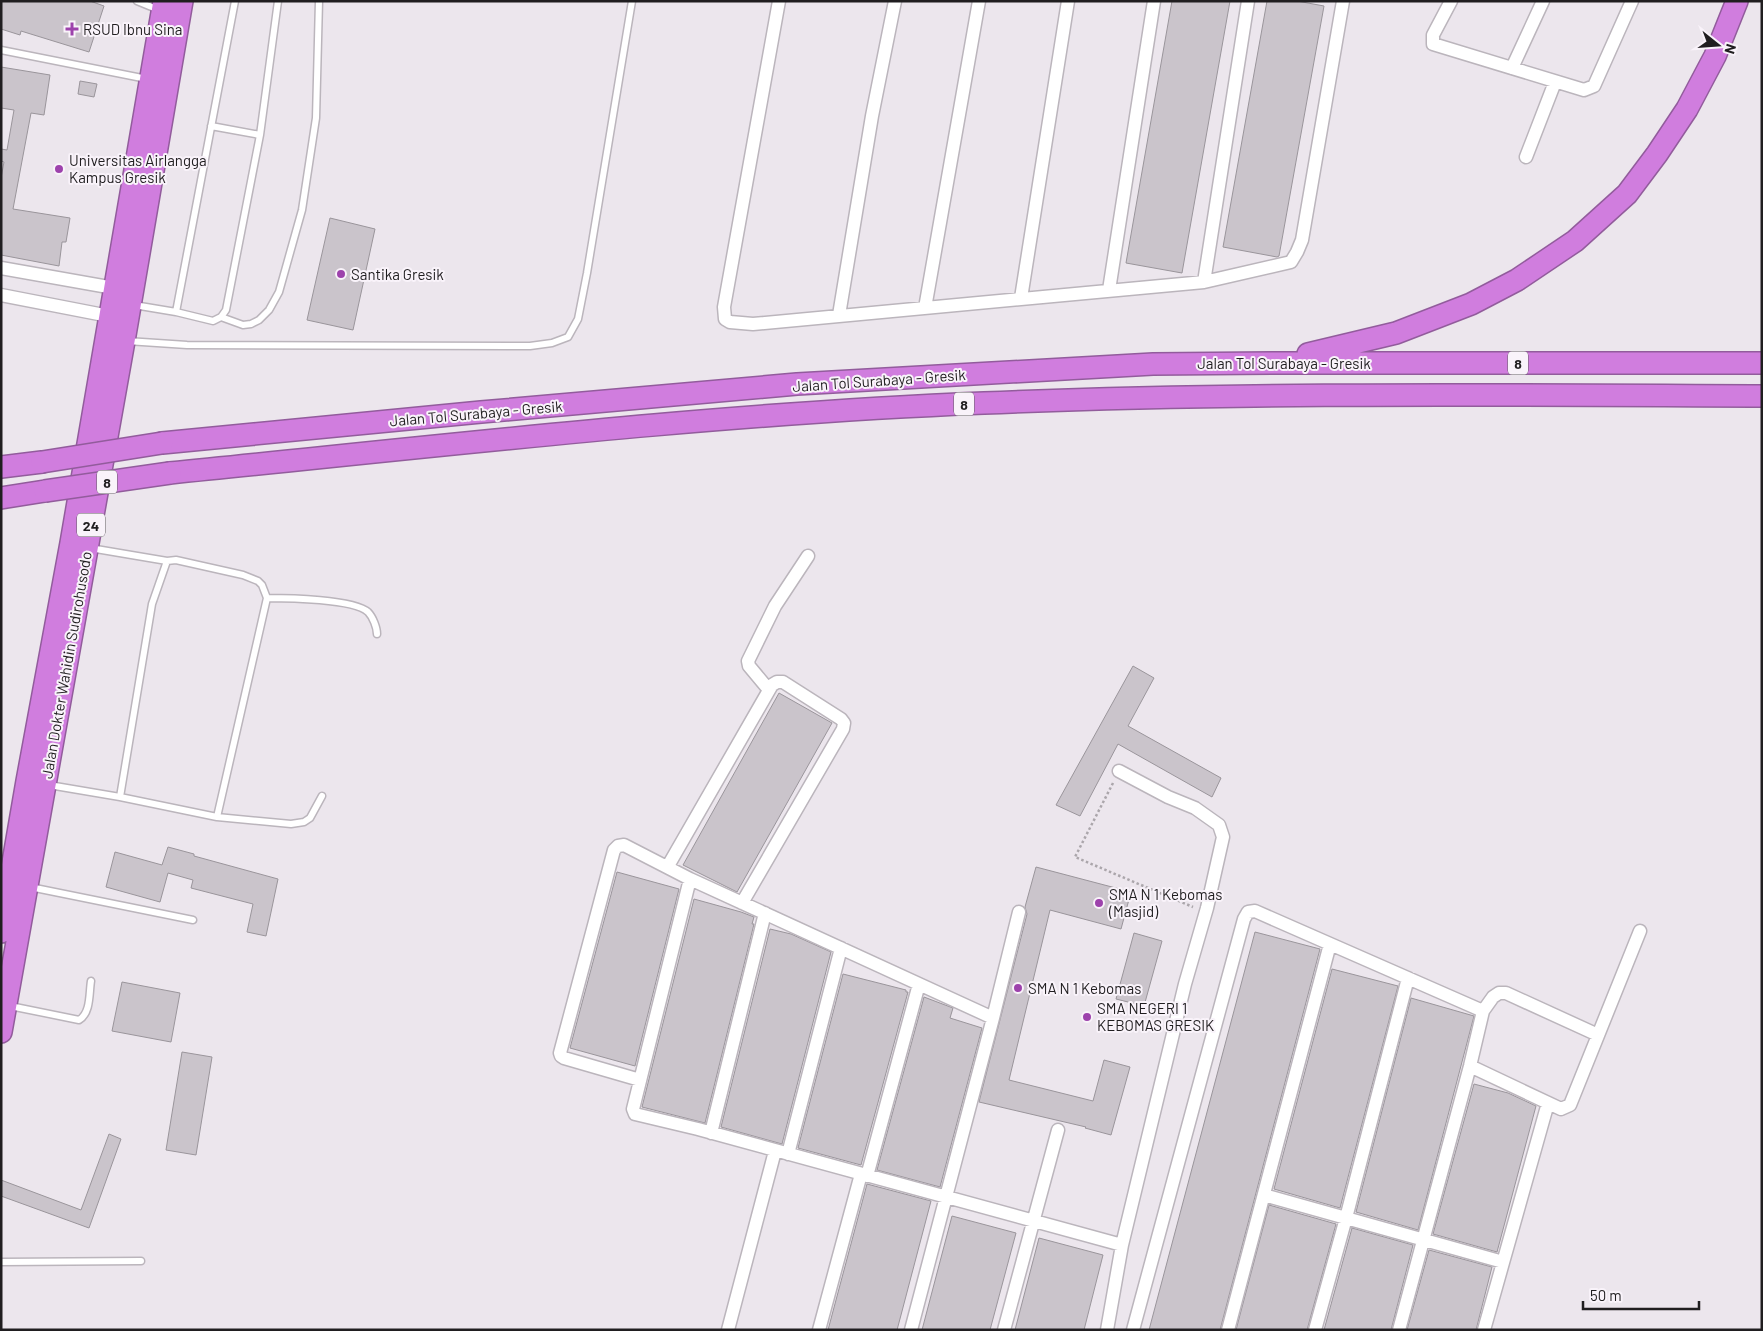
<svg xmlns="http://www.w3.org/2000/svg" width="1763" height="1331" font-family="Barlow,sans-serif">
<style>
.building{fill:#cac4cb;stroke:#9a959b}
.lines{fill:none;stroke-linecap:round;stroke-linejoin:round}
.lane-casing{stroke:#bbb5bc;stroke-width:9}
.street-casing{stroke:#bbb5bc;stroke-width:15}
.highway-casing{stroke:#925c9c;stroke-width:24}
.path{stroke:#aba6ab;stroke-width:2.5;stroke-dasharray:2.5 2.5;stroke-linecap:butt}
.lane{stroke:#fff;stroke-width:6}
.street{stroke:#fff;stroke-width:12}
.highway{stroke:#d07dde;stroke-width:21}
.highway-bridge-casing{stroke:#925c9c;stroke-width:24;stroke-linecap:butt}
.highway-bridge{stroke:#d07dde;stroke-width:21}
.poi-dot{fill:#9d42ac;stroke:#f9f3fa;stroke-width:2}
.labels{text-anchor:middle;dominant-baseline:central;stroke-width:4;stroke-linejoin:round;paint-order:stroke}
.shield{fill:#f9f3fa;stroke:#615e61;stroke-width:1}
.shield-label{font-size:14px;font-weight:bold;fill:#201e20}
.poi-label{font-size:15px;fill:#201e20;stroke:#f9f3fa;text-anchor:start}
.street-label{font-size:15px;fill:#201e20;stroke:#f9f3fa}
</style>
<rect width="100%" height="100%" fill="#ece6ed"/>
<path class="building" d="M1,1H90L104,6L89,52L21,31L20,35L1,29Z
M1172,1H1230L1182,273L1126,263Z
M1267,1H1297L1324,6L1279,256L1277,257L1223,247Z
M1,67L50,75L44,115L31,113L13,209L70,218L66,242H62L59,266L1,255V178L4,162L1,161V149L7,150L14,110L1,108Z
M80,81L97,84L94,97L78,94Z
M330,218L375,229L353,330L307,320Z
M1133,666L1154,678L1128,726L1221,778L1212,797L1118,744L1080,816L1056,805Z
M779,693L832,723L737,892L683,865Z
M168,847L194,854V856L278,879L266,936L247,932L253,904L191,888L193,880L168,873L160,902L106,887L115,852L162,865Z
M1036,867L1131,892L1121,929L1050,910L1009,1080L1093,1101L1104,1060L1130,1067L1111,1135L1085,1128L1086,1127L979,1102L1027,914L1025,907Z
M617,872L679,889L635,1066L570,1048Z
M694,899L741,912L754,917L752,924H754L705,1123L642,1107Z
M770,929L791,934L831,952L782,1144L721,1127Z
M1255,932L1320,949L1220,1330H1149Z
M1134,933L1162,941L1144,1006L1116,999Z
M1332,969L1398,986L1340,1208L1274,1189Z
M843,974L906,990V992H908L861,1165L798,1148Z
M122,982L180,993L171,1042L112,1031Z
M924,997L953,1008L950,1018L982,1028L940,1187L877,1170Z
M1411,998L1474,1016L1418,1230L1356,1212Z
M182,1052L212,1057L196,1155L166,1150Z
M1474,1084L1508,1093L1536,1106L1497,1252L1433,1234Z
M109,1134L121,1139L89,1228L1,1196V1180L81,1210Z
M867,1184L931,1201L901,1315L897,1330H828Z
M1269,1205L1336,1224L1307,1330H1236Z
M952,1216L1016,1233L990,1330H922Z
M1352,1228L1413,1245L1391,1330H1324Z
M1039,1238L1103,1255L1084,1330H1015Z
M1429,1250L1492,1267L1476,1330H1407Z"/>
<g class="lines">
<defs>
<path id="lane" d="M137,1L159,10
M1,50L147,79
M211,126L260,135
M134,305L176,312L213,321L221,317L226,310L260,135L278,1
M176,312L235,1
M221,317L243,325L251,324L259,320L269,310L279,292L302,210L316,118L319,1
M127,341L187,345L530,346L552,343L568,337L578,319L587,273L632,1
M90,548L167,561
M267,598C287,598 354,599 368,612C373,617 377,628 377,634
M49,785L120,797L217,817L291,824L304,822L310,818L322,796
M120,797L152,604L167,561L176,560L243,575L258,581L262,585L267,598L217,817
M30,887L193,920
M10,1006L79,1020C91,1013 89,993 91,981
M1,1262L141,1261"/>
<path id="street" d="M779,1L724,307L725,319L730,322L753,324L1204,282L1291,262L1297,252L1302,240L1343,1
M1451,1L1433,35V44L1584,90L1594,86L1632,1
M1512,68L1543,1
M1526,157L1555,82
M1,268L114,288
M1204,282L1248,1
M1109,290L1154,1
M1,295L109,316
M1021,298L1068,1
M925,308L979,1
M839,315L872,116L895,1
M769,690L749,666L748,661L775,606L808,556
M668,866L772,685L777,682H783L841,719L844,723L843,729L742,903
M690,879L633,1109L635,1114L698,1129L1122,1245
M1470,1066L1561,1109L1570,1105L1640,931
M640,1080L564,1058L561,1056L560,1053L614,850L618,846L624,845L690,879L993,1018
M711,1133L765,913
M788,1154L841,948
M867,1176L919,984
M1264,1195L1503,1262
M728,1330L775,1151
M819,1330L861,1174
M911,1330L993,1018L1019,912
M1004,1330L1058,1130
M1107,1330L1122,1245L1185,984L1207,908L1223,837L1219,825L1195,808L1168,797L1119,771
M1133,1330L1244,919L1248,912L1255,911L1483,1011
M1228,1330L1330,944
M1315,1330L1346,1218L1408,978
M1399,1330L1470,1066L1483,1011L1493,997L1499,993H1506L1598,1035
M1484,1330L1548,1103"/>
<path id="highway" d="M1308,354L1396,333L1471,304L1517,280L1575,241L1627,194L1657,154L1687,109L1715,56L1737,1
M162,443L481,412L797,384L1153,364L1273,363H1762
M1,467L42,462
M170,473C441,446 712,414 984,403C1243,392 1503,395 1762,396
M1,498L45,491
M1,932L27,781L71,543L164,1
M1,1032L124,341L182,1"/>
</defs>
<use href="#lane" class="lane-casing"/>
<use href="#street" class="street-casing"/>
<use href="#highway" class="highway-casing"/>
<path class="path" d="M1113,783L1075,857L1193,907"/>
<use href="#lane" class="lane"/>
<use href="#street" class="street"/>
<use href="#highway" class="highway"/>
<defs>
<path id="highway-bridge" d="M42,462L162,443
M45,491L170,473"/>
</defs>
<use href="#highway-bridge" class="highway-bridge-casing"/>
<use href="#highway-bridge" class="highway-bridge"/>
</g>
<g class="poi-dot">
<path d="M69.5 21.5h5v5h5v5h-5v5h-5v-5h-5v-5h5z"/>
<circle cx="59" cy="169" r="5"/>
<circle cx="341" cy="274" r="5"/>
<circle cx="1099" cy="903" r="5"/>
<circle cx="1018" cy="988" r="5"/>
<circle cx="1087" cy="1017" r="5"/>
</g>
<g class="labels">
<g class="shield">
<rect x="1508" y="351.5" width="20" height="23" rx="4"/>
<rect x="954" y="392.5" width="20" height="23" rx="4"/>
<rect x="97" y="470.5" width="20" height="23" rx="4"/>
<rect x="77" y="513.5" width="28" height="23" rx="4"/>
</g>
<g class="shield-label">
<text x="1518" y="363">8</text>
<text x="964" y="404">8</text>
<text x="107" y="482">8</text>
<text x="91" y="525">24</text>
</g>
<g class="poi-label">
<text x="83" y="29">RSUD Ibnu Sina</text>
<text x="69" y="160">Universitas Airlangga<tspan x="69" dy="17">Kampus Gresik</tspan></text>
<text x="351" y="274">Santika Gresik</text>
<text x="1109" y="894">SMA N 1 Kebomas<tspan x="1109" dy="17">(Masjid)</tspan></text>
<text x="1028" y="988">SMA N 1 Kebomas</text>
<text x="1097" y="1008">SMA NEGERI 1<tspan x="1097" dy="17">KEBOMAS GRESIK</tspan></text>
</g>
<g class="street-label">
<text x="1284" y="363">Jalan Tol Surabaya - Gresik</text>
<text transform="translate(879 380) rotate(-4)">Jalan Tol Surabaya - Gresik</text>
<text transform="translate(476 413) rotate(-5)">Jalan Tol Surabaya - Gresik</text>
<text transform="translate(66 665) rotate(-80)">Jalan Dokter Wahidin Sudirohusodo</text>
</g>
</g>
<rect width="1763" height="1331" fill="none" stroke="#201e20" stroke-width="5"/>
<g transform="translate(1718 45) rotate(107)" stroke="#f9f3fa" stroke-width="4" paint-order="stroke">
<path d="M0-4L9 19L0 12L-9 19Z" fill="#201e20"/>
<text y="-8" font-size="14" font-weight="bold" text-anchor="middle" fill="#201e20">N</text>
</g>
<path d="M1583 1301v8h116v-8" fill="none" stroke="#201e20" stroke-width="2.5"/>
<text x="1590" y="1301" font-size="15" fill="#201e20" stroke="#f9f3fa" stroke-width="4" paint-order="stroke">50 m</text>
</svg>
